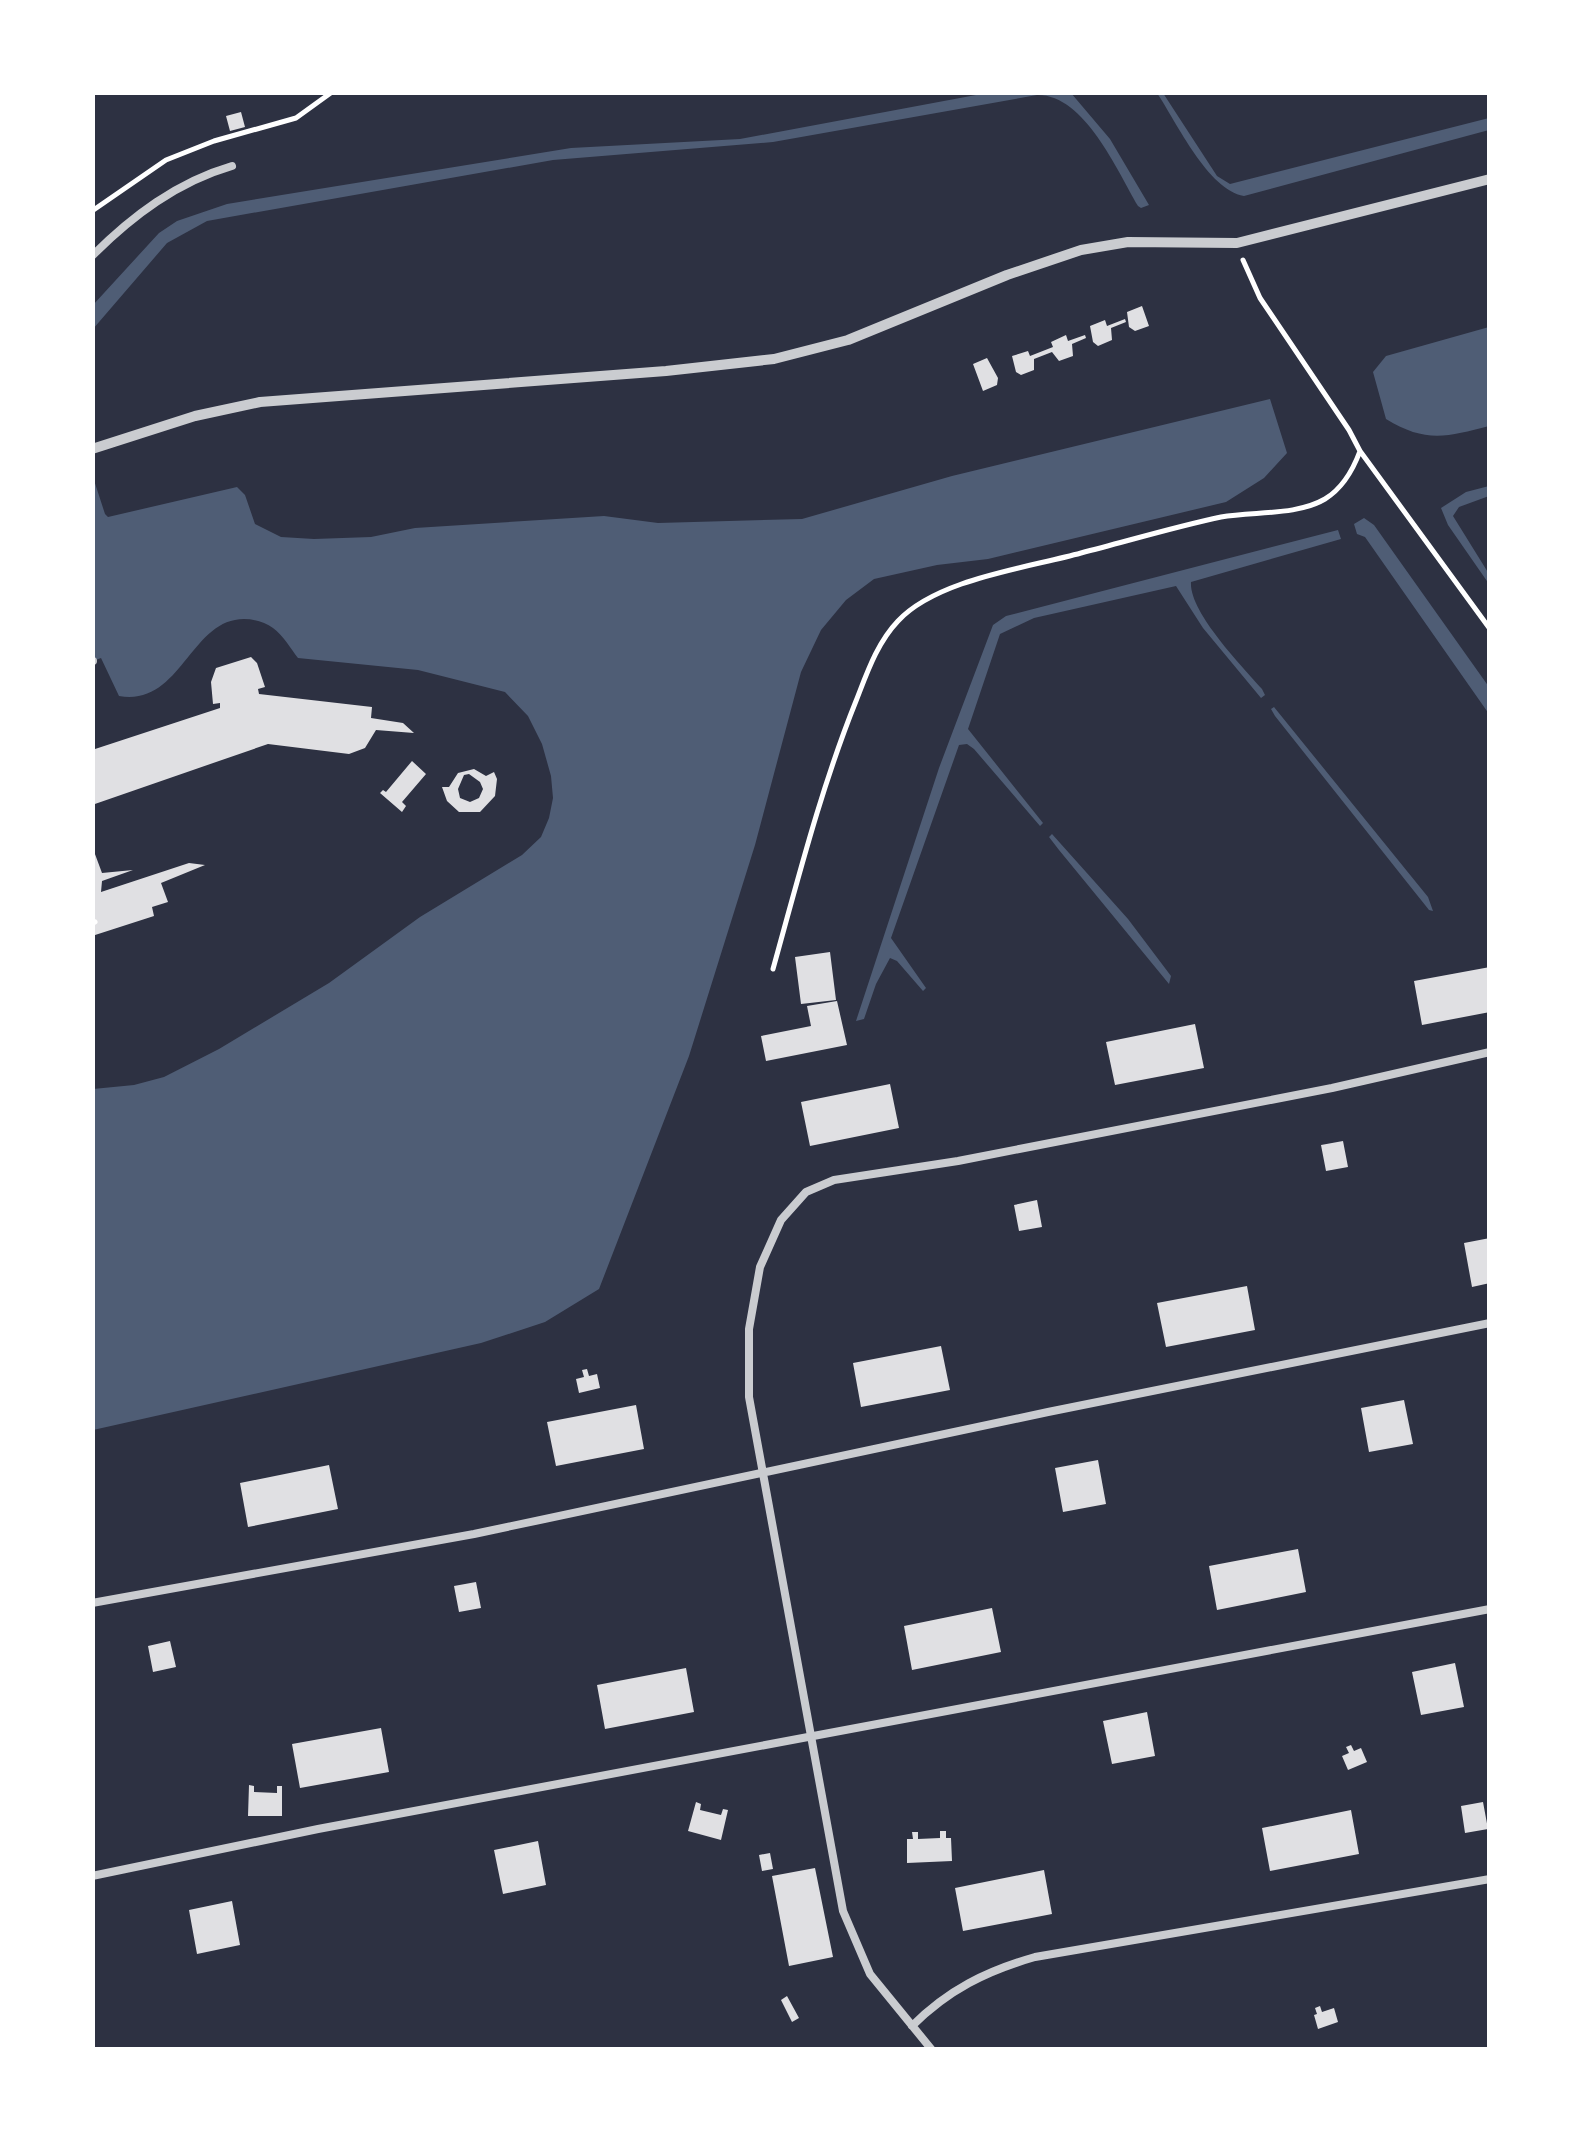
<svg xmlns="http://www.w3.org/2000/svg" width="1582" height="2142" font-family="'Varela Round',sans-serif">
<style>
.water{fill:#4f5d75}
.building{fill:#e0e0e3;fill-rule:evenodd}
.lines{fill:none;stroke-linecap:round;stroke-linejoin:round}
.path{stroke:#fff;stroke-width:5}
.service{stroke:#caccd0;stroke-width:8}
.minor{stroke:#caccd0;stroke-width:10}
</style>
<rect width="100%" height="100%" fill="#2d3142"/>
<path class="water" d="M992,92L1071,93L1110,139L1149,205L1141,208L1138,206C1117,170 1084,94 1037,95L773,142L553,160L207,221L167,243L93,329V305L159,233L177,221L227,204L571,148L740,139Z
M1157,93H1163L1217,176L1230,184L1489,118V130L1244,196C1208,190 1177,123 1157,93Z
M1489,327V426C1447,437 1425,443 1386,419L1373,372L1386,356Z
M1270,399L1287,453L1264,478L1226,502L988,559L937,565L874,579L846,600L821,630L801,672L755,845L689,1056L599,1289L545,1322L481,1343L93,1430V1089L134,1085L164,1077L219,1049L329,983L420,917L522,855L541,837L549,818L553,798L551,776L542,744L528,716L505,692L418,670L298,658C291,649 283,635 273,628C265,622 254,619 244,619C190,619 181,707 119,696L101,658L93,661L92,474L105,514L108,517L237,487L245,495L255,524L281,537L314,539L371,537L415,528L604,516L658,523L802,519L952,476Z
M1489,486V496L1459,507L1453,516L1489,574V584L1448,525L1441,508L1466,492Z
M1364,518L1374,525L1489,687V714L1365,537L1357,534L1354,524Z
M1338,530L1341,539L1191,582C1189,612 1242,666 1262,689L1265,695L1261,698L1203,628L1176,586L1034,618L1000,634L968,729L1043,823L1040,826L974,749L967,744L959,745L891,938L926,988L923,991L897,961L890,958L876,984L864,1019L856,1021L939,768L993,625L1006,616Z
M1274,707L1428,897L1433,911L1429,910L1275,716L1271,709Z
M1052,834L1128,919L1171,976L1169,984L1059,850L1049,837Z"/>
<path class="building" d="M241,112L245,127L230,131L226,116Z
M1142,306L1149,326L1135,331L1129,327L1127,312Z
M1125,319L1126,322L1111,328L1112,340L1098,346L1093,342L1090,326L1105,320L1107,326Z
M1066,335L1068,341L1085,335L1086,338L1072,344L1073,356L1059,361L1052,352L1034,359V370L1021,375L1016,372L1012,356L1028,351L1030,356L1053,347L1051,342Z
M987,358L998,378L997,385L983,391L973,364Z
M251,657L257,663L265,687L258,689L259,694L372,707L371,718L403,723L414,733L376,730L365,748L349,754L268,744L92,805V750L220,708V703L213,704L211,682L216,668Z
M412,761L426,774L402,802L406,806L402,812L380,793L383,790L386,792Z
M474,769L486,776L494,772L497,779L495,796L480,812H459L447,801L442,787H449L458,773ZM469,774L480,782L483,789L479,798L470,802L460,798L458,789L464,775Z
M92,846L102,873L133,870L102,881L101,892L189,863L205,865L161,883L168,902L152,907L154,916L92,936Z
M830,952L836,1000L801,1004L795,957Z
M1490,967V1012L1422,1025L1414,981Z
M837,1001L847,1045L766,1061L761,1036L811,1026L807,1006Z
M1195,1024L1204,1068L1115,1085L1106,1042Z
M890,1084L899,1128L810,1146L801,1102Z
M1343,1141L1348,1167L1326,1171L1321,1145Z
M1037,1200L1042,1227L1019,1231L1014,1205Z
M1490,1238V1283L1472,1287L1464,1243Z
M1247,1286L1255,1330L1166,1347L1157,1303Z
M941,1346L950,1390L861,1407L853,1363Z
M587,1369L589,1376L597,1374L600,1388L579,1393L576,1379L584,1377L582,1370Z
M1404,1400L1413,1444L1369,1452L1361,1408Z
M636,1405L644,1449L556,1466L547,1422Z
M1098,1460L1106,1504L1063,1512L1055,1468Z
M329,1465L338,1509L248,1527L240,1483Z
M1298,1549L1306,1592L1217,1610L1209,1566Z
M476,1582L481,1608L459,1612L454,1586Z
M992,1608L1001,1652L912,1670L904,1626Z
M170,1641L176,1667L153,1672L148,1646Z
M1455,1663L1464,1707L1421,1715L1412,1672Z
M686,1668L694,1712L605,1729L597,1685Z
M1147,1712L1155,1756L1112,1764L1103,1721Z
M381,1728L389,1772L300,1788L292,1744Z
M1351,1745L1354,1751L1361,1748L1367,1762L1348,1770L1342,1756L1349,1753L1346,1747Z
M249,1785L254,1786V1792L277,1793V1786H282V1816H248Z
M696,1802L701,1804L700,1810L721,1815L723,1809L728,1810L721,1840L688,1831Z
M1483,1802L1488,1829L1465,1833L1461,1806Z
M1351,1810L1359,1854L1270,1871L1262,1828Z
M940,1831H946V1838H951L952,1861L907,1863V1839H913L912,1832H918V1839L940,1838Z
M538,1841L546,1885L503,1894L494,1850Z
M770,1853L773,1869L762,1871L759,1855Z
M815,1868L833,1957L789,1966L772,1876Z
M1044,1870L1052,1914L963,1931L955,1888Z
M232,1901L240,1945L197,1954L189,1910Z
M787,1996L799,2018L792,2022L781,2000Z
M1320,2006L1322,2012L1334,2008L1338,2022L1318,2029L1314,2015L1317,2014L1315,2008Z"/>
<g class="lines">
<path class="path" d="M92,211L166,160L214,141L296,118L332,92
M1360,451L1490,629
M92,924L95,922
M773,969C798,879 821,788 856,701C867,673 877,643 898,621C937,579 1027,568 1081,553C1128,541 1174,527 1221,517C1254,511 1296,516 1325,499C1343,488 1353,470 1360,451L1349,430L1260,298L1243,260"/>
<path class="service" d="M92,256C132,216 177,182 232,166
M92,661H93
M92,1603L474,1534L1048,1412L1490,1323
M92,1876L318,1829L1490,1609
M912,2026C948,1990 986,1971 1035,1957L1490,1879
M932,2050L870,1974L843,1911L749,1397V1329L760,1267L781,1220L806,1192L834,1180L958,1161L1332,1088L1490,1052"/>
<path class="minor" d="M92,449L195,416L260,402L666,371L774,359L848,340L1007,275L1081,250L1128,242L1237,243L1490,179"/>
</g>
<rect width="1582" height="2142" fill="none" stroke="#ffffff" stroke-width="190"/>
</svg>
